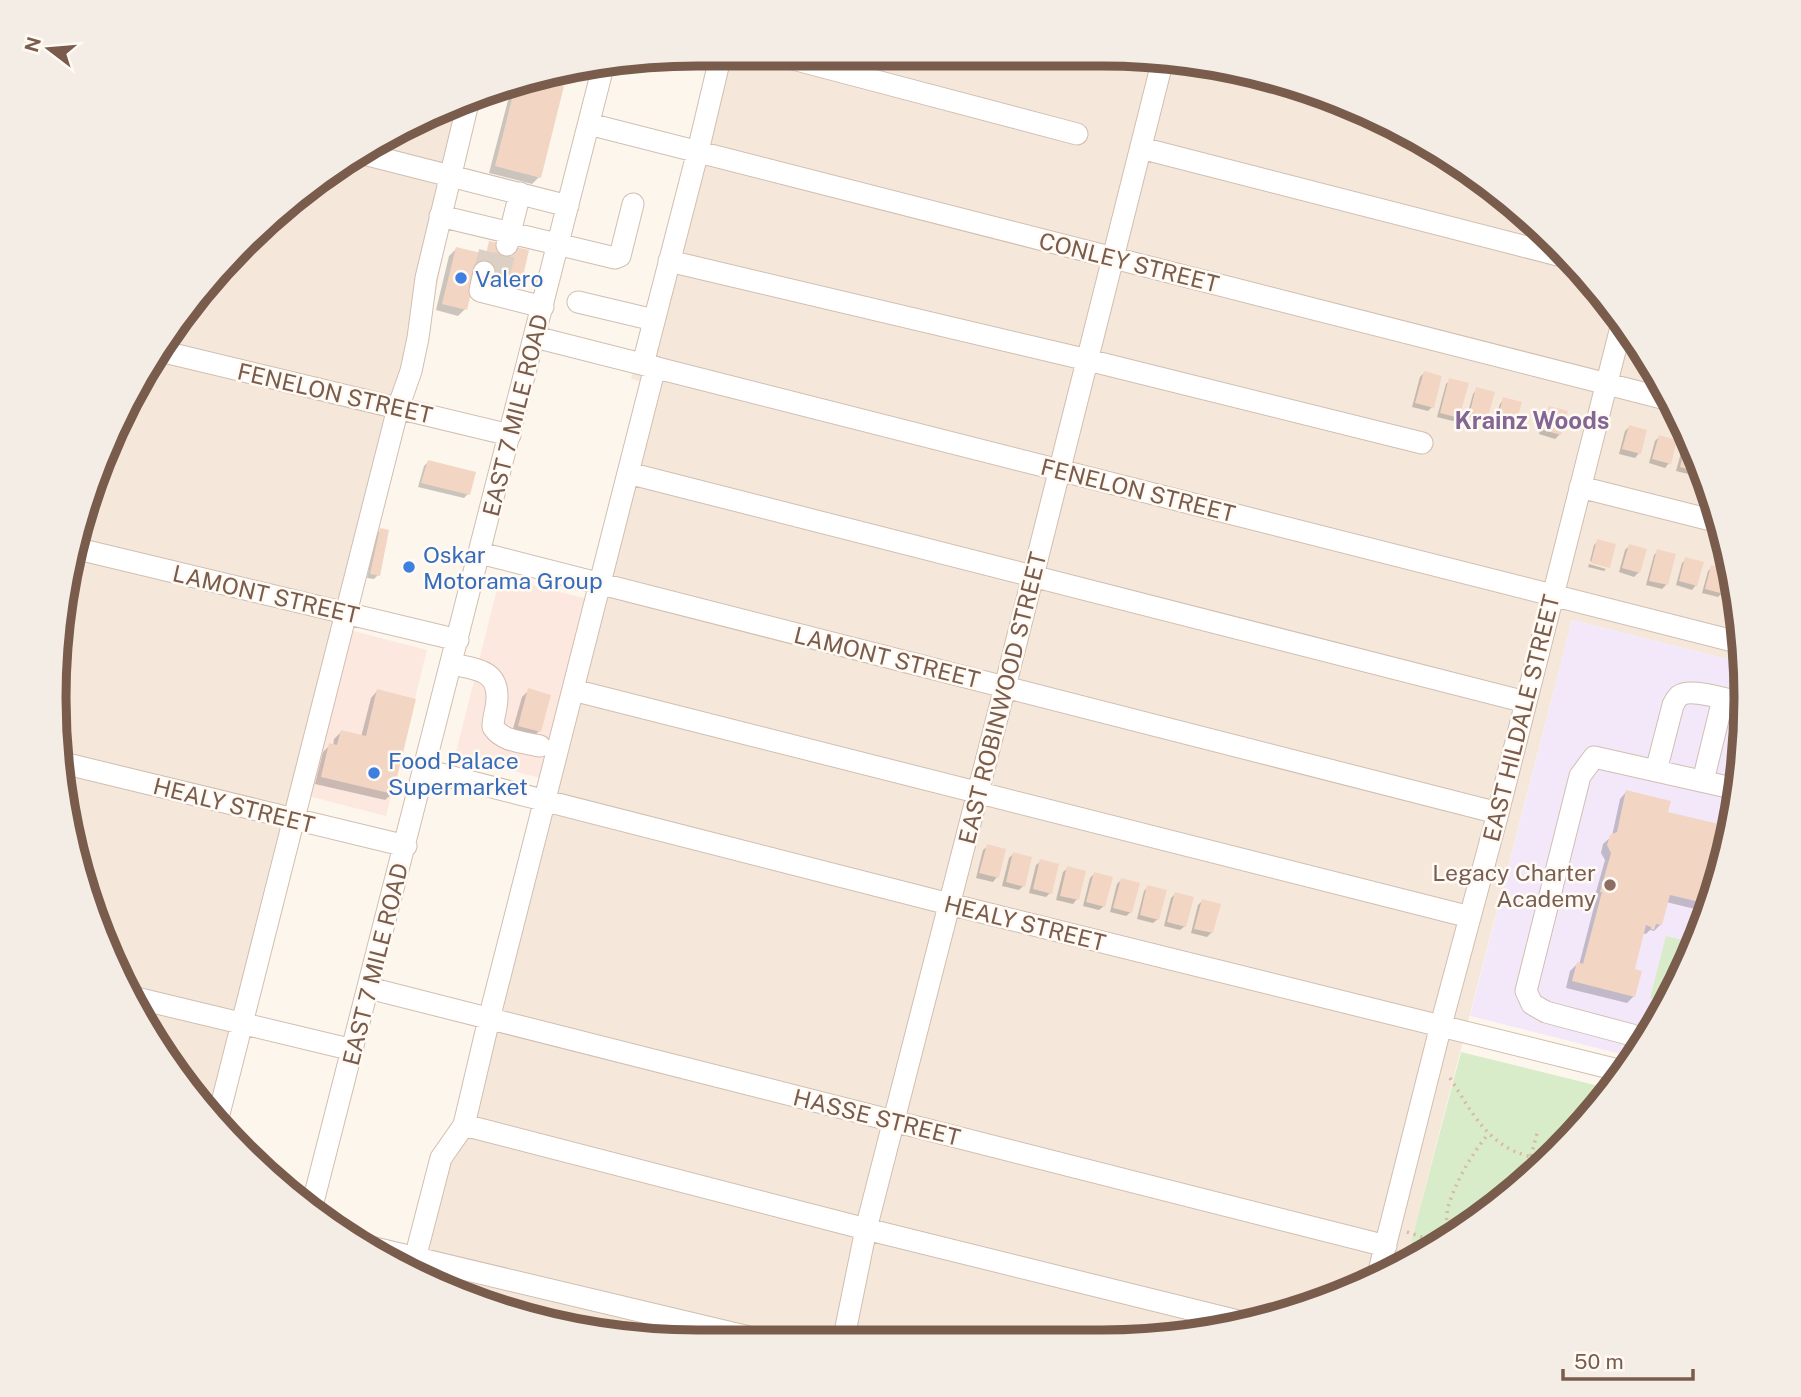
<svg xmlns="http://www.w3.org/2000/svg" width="1801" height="1397" font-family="'Public Sans',sans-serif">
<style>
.residential{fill:#f5e8da}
.commercial{fill:#fde8e0}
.education{fill:#f3e8fa}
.green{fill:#d8ecc9}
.shadow{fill:#0003}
.building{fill:#f3d5c3}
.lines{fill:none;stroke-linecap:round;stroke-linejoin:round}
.minor-tunnel{stroke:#dcd0c4;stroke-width:21;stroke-dasharray:21 10;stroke-linecap:butt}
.minor-casing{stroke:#d1beb0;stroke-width:23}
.path{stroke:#d9b8a5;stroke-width:3.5;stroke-dasharray:2 5;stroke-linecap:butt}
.minor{stroke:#fff;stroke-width:21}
.shop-dot{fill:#3f7fe0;stroke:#fffaf3;stroke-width:2.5}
.education-dot{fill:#8d6e63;stroke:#fffaf3;stroke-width:2.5}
.labels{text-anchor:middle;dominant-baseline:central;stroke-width:5;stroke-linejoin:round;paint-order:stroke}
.street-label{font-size:23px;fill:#7a5c4d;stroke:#fffaf3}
.shop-label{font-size:23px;fill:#366cbe;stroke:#fffaf3;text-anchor:start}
.education-label{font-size:23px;fill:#785e54;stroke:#fffaf3;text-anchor:end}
.neighbourhood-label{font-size:24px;font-weight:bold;fill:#846695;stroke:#fffaf3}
.rim{fill:none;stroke:#7a5c4d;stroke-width:9}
</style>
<rect width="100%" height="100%" fill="#fdf6ec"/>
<path class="residential" d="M714,54L1144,56L1309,88L1494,187L1638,341L1698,452L1734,573L1743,663L1572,620L1406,1261L1310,1308L1186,1337H614L491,1308L418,1272L656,385L631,379Z
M477,99L462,160L428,330L223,1130L163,1056L76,866L54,699L76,532L140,377L243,243L376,141Z"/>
<path class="commercial" d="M500,577L588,599L544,779L455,756Z
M350,630L427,650L386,816L308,796Z"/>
<path class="education" d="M1572,620L1743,663L1747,699L1734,825L1698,945L1637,1058L1470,1016Z"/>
<path class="green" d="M1666,936L1698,944L1667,1002L1650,998Z
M1461,1052L1611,1089L1558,1154L1460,1234L1406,1261Z"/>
<path class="shadow" d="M527,78L562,87L539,177L532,184L489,173L512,85Z
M490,243L520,280L519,281L482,273Z
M456,249L465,309L458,316L436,310L449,256Z
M1424,373L1432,407L1428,411L1412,407L1420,377Z
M1450,380L1458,417L1453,421L1437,417L1446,384Z
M1477,389L1487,416L1483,420L1467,416L1473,394Z
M1504,399L1514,424L1495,420L1500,404Z
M1550,408L1560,434L1555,439L1539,434L1545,412Z
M1495,423L1512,428L1510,430L1494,426Z
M1629,427L1639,453L1635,458L1619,454L1625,431Z
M1659,437L1669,463L1665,468L1649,463L1655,441Z
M1686,444L1696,471L1692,475L1676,471L1682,449Z
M428,462L468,494L464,498L418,487L424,466Z
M381,530L378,575L374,579L367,578L376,534Z
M1598,541L1614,545L1608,568V566L1590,561L1594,545Z
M1629,546L1639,572L1634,577L1619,572L1625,550Z
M1658,551L1666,585L1662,589L1646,585L1654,555Z
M1686,559L1696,585L1692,590L1676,585L1682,563Z
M1589,564L1606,569L1604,571L1588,567Z
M1712,567L1722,593L1718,597L1702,593L1708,571Z
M529,690L539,731L532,738L512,732L522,697Z
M377,691L392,794L385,800L315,784L323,752L330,745L333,746L334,739L341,732L361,737L371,698Z
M1626,792L1666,813L1730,839L1711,901L1703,899L1702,902L1695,909L1666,902L1661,924L1654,931L1650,930L1646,934L1642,933L1633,970L1634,996L1627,1003L1566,988L1570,971L1577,964L1579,965L1596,899H1594L1605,860L1601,853L1603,844L1612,836L1620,799Z
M988,846L997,877L993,882L976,878L983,850Z
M1013,854L1023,886L1019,890L1002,886L1009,858Z
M1041,861L1050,893L1046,897L1029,893L1036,865Z
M1068,868L1077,899L1073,904L1056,900L1063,872Z
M1094,874L1104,906L1099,910L1083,906L1090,878Z
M1121,880L1131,912L1126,916L1110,912L1117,884Z
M1148,887L1158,919L1153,923L1137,919L1144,891Z
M1175,894L1185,926L1180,930L1164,926L1171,898Z
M1202,901L1212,932L1207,937L1191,933L1198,905Z
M157,1044L167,1046L164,1058Z"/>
<path class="building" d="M530,77L564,86L541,178L495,166L516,83Z
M489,241L529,250L522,281L482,271Z
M456,247L481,253L467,310L442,304Z
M1424,371L1442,376L1434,408L1415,403Z
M1449,378L1469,383L1459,418L1440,413Z
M1476,387L1495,392L1488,417L1470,412Z
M1503,397L1522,402L1515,427L1497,422Z
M1549,406L1568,411L1561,435L1543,430Z
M1629,425L1647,430L1641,454L1622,449Z
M1659,435L1677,440L1671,464L1652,459Z
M1686,442L1694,444L1698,452L1701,462L1698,472L1680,467Z
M428,460L476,472L470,495L421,483Z
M380,528L389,530L380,576L370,574Z
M1597,539L1616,544L1610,568L1591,563Z
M1629,544L1647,549L1640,573L1622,568Z
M1657,549L1676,554L1668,585L1649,581Z
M1685,557L1704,562L1697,586L1679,581Z
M1711,565L1730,570L1724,594L1705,589Z
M528,688L551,695L541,732L518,726Z
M377,689L416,699L393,794L321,777L329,743L337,745L341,730L366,736Z
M1626,790L1671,801L1668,812L1727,826L1724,836L1730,838L1713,894L1707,892L1704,903L1670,895L1662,925L1656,924L1654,930L1651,929V927L1646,925L1635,969L1642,971L1635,997L1572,981L1577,962L1583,964L1602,892H1600L1611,853L1607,845L1610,835L1617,832Z
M987,844L1006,849L999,878L979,873Z
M1013,852L1032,857L1025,887L1006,882Z
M1040,859L1059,864L1052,894L1033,889Z
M1067,866L1086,871L1079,900L1060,896Z
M1094,872L1113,877L1105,907L1086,902Z
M1121,878L1140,883L1132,913L1113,908Z
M1147,885L1167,890L1159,920L1140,915Z
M1175,892L1194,897L1186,927L1167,922Z
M1202,899L1221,904L1213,933L1194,929Z"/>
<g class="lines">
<path class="minor-tunnel" d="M484,272L492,242
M499,275L507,245"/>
<defs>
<path id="minor" d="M774,54L1077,134
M589,124L1670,400
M1141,148L1558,255
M360,153L568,206
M440,216L615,258L620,256L633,204
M507,245L520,193
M669,261L1088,360L1422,443
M484,272L480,291L543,307
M578,302L654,320
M535,337L1741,643
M160,351L510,435
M643,364L698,151L721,54
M628,473L1526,702
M1580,487L1719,522
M74,548L458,640
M480,553L1498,813
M452,664C474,669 498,669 497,698C497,708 493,717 493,727C503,742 523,742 540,746
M573,690L1470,917
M63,763L406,846
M425,770L949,904L1626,1072
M1656,771L1673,705C1674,703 1677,698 1679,696C1691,687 1732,701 1746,704
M1703,781L1723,699
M369,988L1386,1246
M136,998L353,1050
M1643,1047L1632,1035L1546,1012L1532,1004L1526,991L1580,776L1594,757L1732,788L1738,784
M217,1122L398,408L411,371L418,338L426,278L468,103
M464,1125L866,1229L1246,1323
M311,1210L603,67
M362,1245L749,1337
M412,1270L441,1158L464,1125L489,1019L655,367
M1378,1275L1441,1025L1498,813L1622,323
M844,1337L866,1229L1005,687L1163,59"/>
</defs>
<use href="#minor" class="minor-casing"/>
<path class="path" d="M1450,1078C1472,1112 1487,1145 1528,1156C1540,1159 1543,1160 1555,1157
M1531,1156L1538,1130
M1407,1232L1425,1238L1436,1246
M1446,1241C1446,1231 1446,1218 1448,1207C1456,1181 1471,1155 1489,1133"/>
<use href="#minor" class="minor"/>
</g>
<g class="shop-dot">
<circle cx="461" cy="278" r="7"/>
<circle cx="409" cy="567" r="7"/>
<circle cx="374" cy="773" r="7"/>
</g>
<circle class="education-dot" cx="1610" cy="885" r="7"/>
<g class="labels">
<g class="street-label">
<text transform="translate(1129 262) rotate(14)">CONLEY STREET</text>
<text transform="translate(335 393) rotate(13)">FENELON STREET</text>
<text transform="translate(515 415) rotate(-76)">EAST 7 MILE ROAD</text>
<text transform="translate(1138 490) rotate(14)">FENELON STREET</text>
<text transform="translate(266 594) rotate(13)">LAMONT STREET</text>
<text transform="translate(887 657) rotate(14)">LAMONT STREET</text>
<text transform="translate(1002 698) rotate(-76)">EAST ROBINWOOD STREET</text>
<text transform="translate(1521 718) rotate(-76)">EAST HILDALE STREET</text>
<text transform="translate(234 805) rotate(14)">HEALY STREET</text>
<text transform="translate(1025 923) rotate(14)">HEALY STREET</text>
<text transform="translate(375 964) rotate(-76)">EAST 7 MILE ROAD</text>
<text transform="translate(877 1117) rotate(14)">HASSE STREET</text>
</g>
<g class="shop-label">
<text x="475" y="278">Valero</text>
<text x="423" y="554">Oskar<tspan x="423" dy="26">Motorama Group</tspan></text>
<text x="388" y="760">Food Palace<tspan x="388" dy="26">Supermarket</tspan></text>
</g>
<g class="education-label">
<text x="1596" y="872">Legacy Charter<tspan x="1596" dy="26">Academy</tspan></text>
</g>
<g class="neighbourhood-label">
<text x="1532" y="420">Krainz Woods</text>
</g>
</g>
<path d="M0 0H1801V1397H0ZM698 66H1102A632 632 0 0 1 1734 698V698A632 632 0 0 1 1102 1330H698A632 632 0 0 1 66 698V698A632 632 0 0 1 698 66Z" fill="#f4ede6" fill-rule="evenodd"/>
<path class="rim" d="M698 66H1102A632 632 0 0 1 1734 698V698A632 632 0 0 1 1102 1330H698A632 632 0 0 1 66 698V698A632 632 0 0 1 698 66Z"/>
<g transform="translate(49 49) rotate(286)" stroke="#fffaf3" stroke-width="5" paint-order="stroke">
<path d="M0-5L12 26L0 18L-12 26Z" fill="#7a5c4d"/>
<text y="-10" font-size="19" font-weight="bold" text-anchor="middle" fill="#7a5c4d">N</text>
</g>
<path d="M1563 1369v10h130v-10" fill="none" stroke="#7a5c4d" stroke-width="3.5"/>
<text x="1574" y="1369" font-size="21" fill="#7a5c4d" stroke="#fffaf3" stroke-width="5" paint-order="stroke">50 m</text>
</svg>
